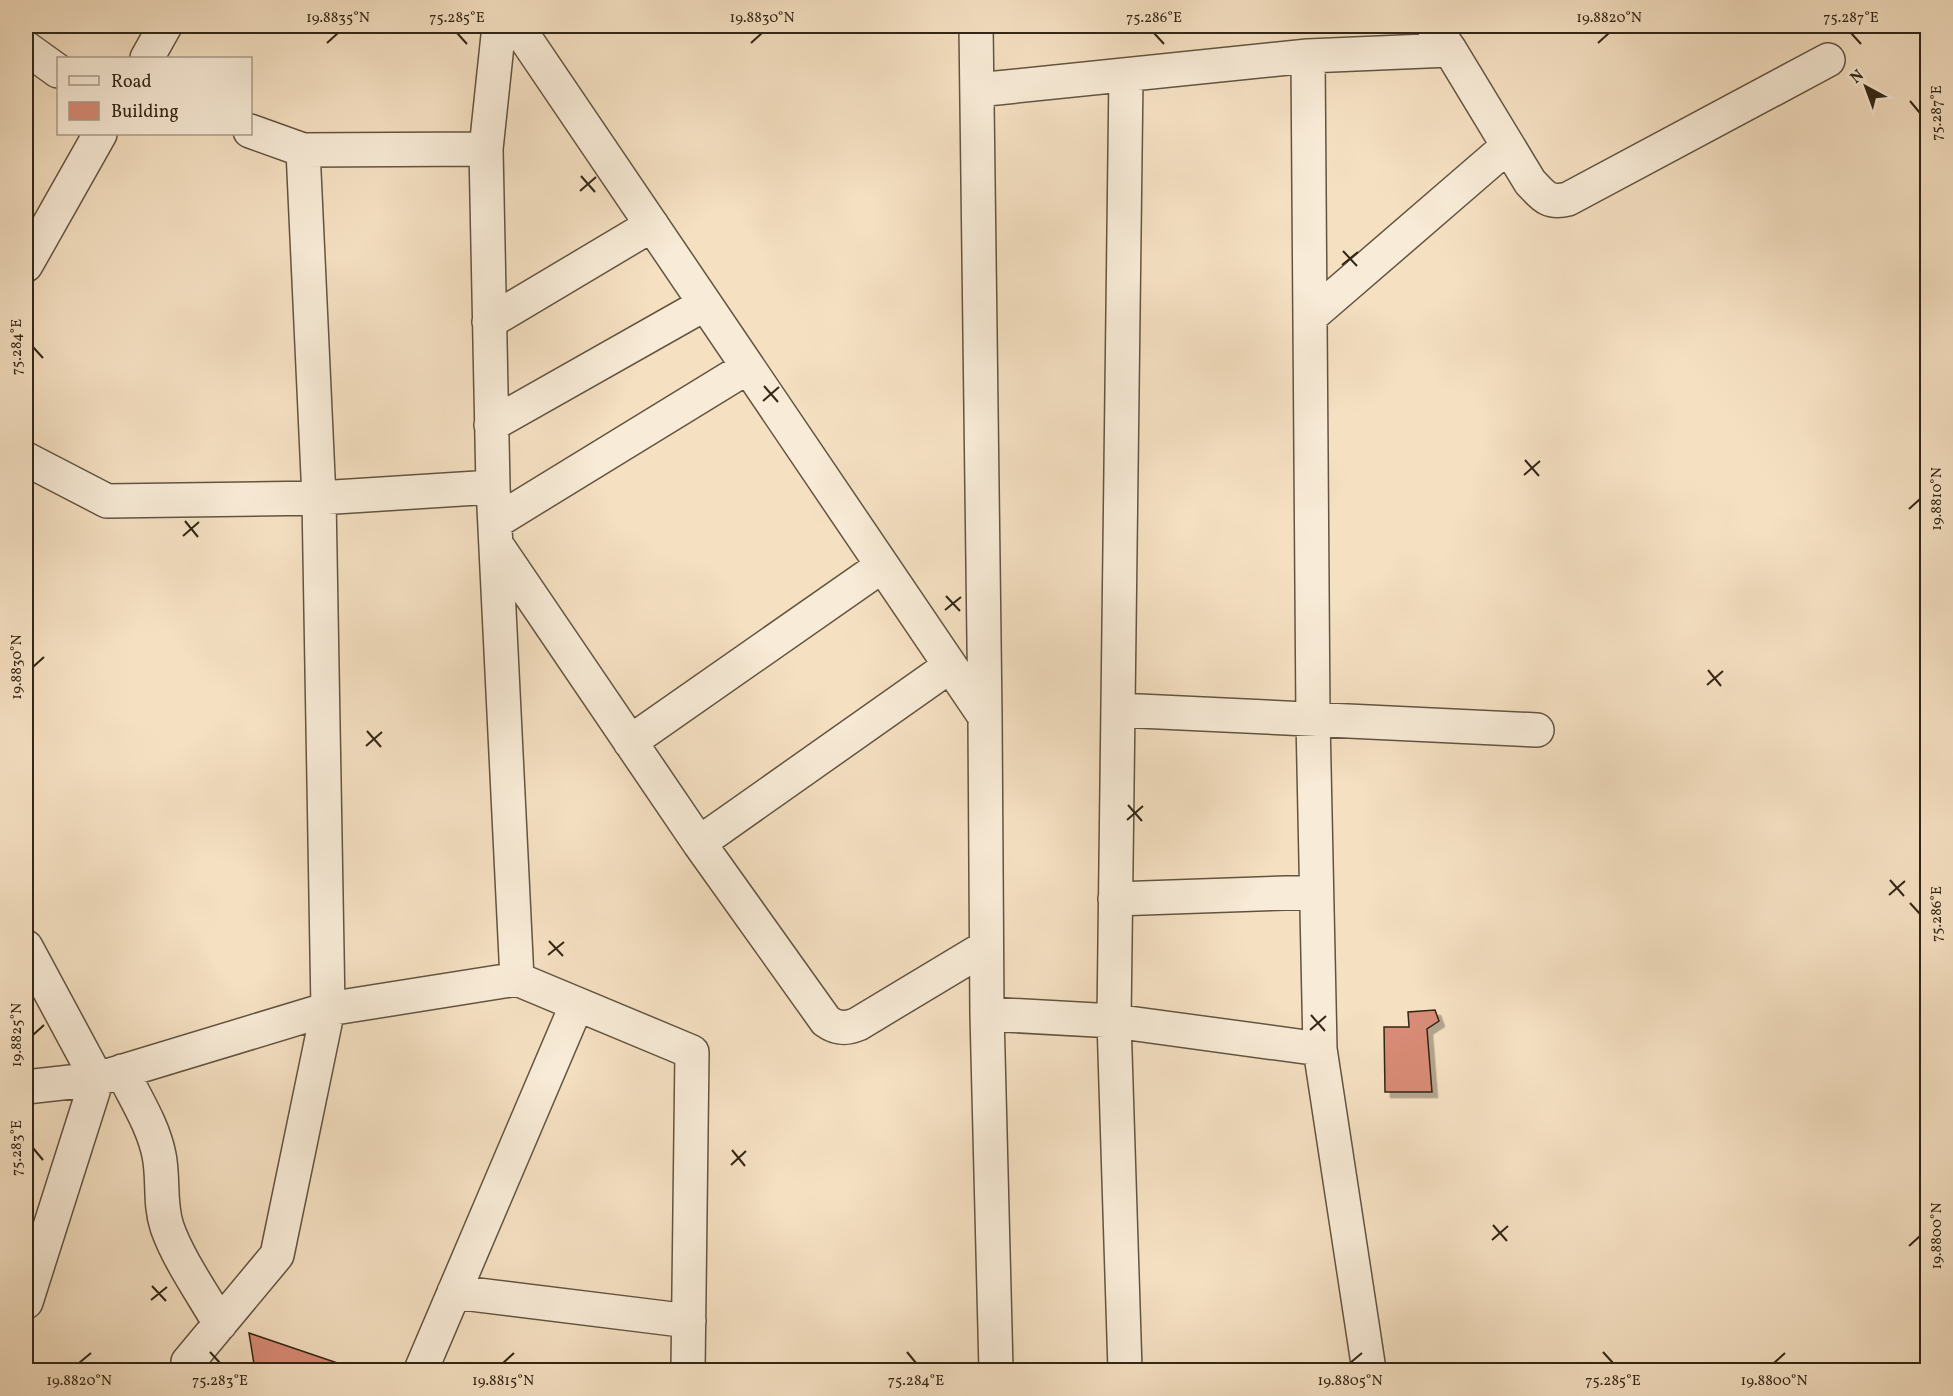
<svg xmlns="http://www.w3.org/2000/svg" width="1953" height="1396" font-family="Vollkorn,serif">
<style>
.building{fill:#d88b76;stroke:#322616;stroke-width:1.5;filter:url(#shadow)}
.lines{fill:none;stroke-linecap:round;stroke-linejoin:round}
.minor-casing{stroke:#635441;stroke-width:36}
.minor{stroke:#f8ebd7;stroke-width:33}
.ticks{fill:none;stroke:#322616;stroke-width:2}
.neatline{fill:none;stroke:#322616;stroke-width:2}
.ticks-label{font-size:15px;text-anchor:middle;fill:#322616}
</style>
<defs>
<filter id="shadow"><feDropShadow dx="5.5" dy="5.5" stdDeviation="0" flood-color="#0004"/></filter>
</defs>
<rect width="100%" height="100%" fill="#f5e0c2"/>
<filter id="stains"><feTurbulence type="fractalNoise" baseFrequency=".00333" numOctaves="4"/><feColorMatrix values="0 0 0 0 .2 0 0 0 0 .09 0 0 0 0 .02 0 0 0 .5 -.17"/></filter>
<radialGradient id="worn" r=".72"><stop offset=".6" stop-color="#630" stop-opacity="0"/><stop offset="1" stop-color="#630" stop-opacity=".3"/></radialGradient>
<path class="building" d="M1435,1010L1439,1021L1427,1029L1432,1092H1385L1384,1027H1409L1408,1012Z
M249,1333L358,1370H255Z"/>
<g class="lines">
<defs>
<path id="minor" d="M517,26L985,717L987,1014
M976,26L985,717
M1433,26L1450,50L1530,182C1543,196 1548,204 1568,199L1828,60
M26,48L58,71
M147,58L165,26
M977,90L1308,56
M250,131L303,150L319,498L328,1009L517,979L493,487
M303,150L486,149
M26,265L100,134
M1310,317L1508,146
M489,322L652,225
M491,425L705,304
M26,459L107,501L319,498L493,487L486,149L499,26
M495,522L748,367
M496,544L699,843L826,1021C837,1029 846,1029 858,1024L986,947
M1118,710L1537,730
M630,742L882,566
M699,843L950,666
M1115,899L1316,892
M26,947L97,1079L328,1009L277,1255L188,1362L189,1370
M517,979L692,1052L688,1370
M1320,1049L1369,1370
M122,1071C135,1098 153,1125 159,1155C164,1179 159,1203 167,1227C178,1259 203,1294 220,1324
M26,1087L97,1079L26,1302
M454,1292L689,1321
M421,1370L577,1004
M996,1370L987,1014L1114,1021L1320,1049L1313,720L1308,56L1450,50
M1125,1370L1114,1021L1126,75"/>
</defs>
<use href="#minor" class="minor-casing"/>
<use href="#minor" class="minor"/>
</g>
<path class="ticks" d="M457,33L467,44M1154,33L1164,44M1851,33L1861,44M327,43L338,33M751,43L762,33M1598,43L1609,33M1910,101L1920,113M581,176L595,192M580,191L596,177M1343,251L1357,266M1342,265L1358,252M33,347L43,358M764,386L778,402M763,401L779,387M1525,460L1539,476M1524,475L1540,461M1909,509L1920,499M185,521L198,537M183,536L199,522M946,596L960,611M945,610L961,597M33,667L44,657M1708,670L1721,686M1707,685L1723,671M367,731L381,747M366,746L382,732M1128,805L1142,821M1127,820L1143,806M1890,880L1904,896M1889,895L1905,881M1910,903L1920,914M549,941L563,956M548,955L564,942M1311,1015L1325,1031M1310,1030L1326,1016M33,1035L44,1025M33,1148L43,1160M732,1150L745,1166M731,1165L746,1151M1493,1225L1507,1241M1492,1240L1508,1226M1909,1246L1920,1236M152,1286L166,1301M151,1300L167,1287M210,1352L220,1363M907,1352L916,1363M1603,1352L1613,1363M79,1363L91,1353M503,1363L514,1353M1350,1363L1362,1353M1774,1363L1785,1353"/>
<rect width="1953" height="1396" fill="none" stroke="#f5e0c2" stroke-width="66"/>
<rect x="57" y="57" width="195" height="78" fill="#f8ebd7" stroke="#a99c8a" stroke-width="1.5"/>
<rect x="69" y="76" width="30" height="9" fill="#f8ebd7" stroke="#a99c8a" stroke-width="1.5"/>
<text x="111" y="87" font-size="18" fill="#322616">Road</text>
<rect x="69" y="102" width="30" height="18" fill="#d88b76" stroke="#a99c8a" stroke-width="1.5"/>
<text x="111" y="117" font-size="18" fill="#322616">Building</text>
<g transform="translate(1866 87) rotate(319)" stroke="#f8ebd7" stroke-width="4.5" paint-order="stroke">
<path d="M0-4.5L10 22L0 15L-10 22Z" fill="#322616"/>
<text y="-9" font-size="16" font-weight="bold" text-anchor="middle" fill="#322616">N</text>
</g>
<rect x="33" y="33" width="1887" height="1330" class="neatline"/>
<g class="ticks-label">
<text x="338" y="22">19.8835°N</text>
<text x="457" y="22">75.285°E</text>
<text x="762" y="22">19.8830°N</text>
<text x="1154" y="22">75.286°E</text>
<text x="1609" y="22">19.8820°N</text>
<text x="1851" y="22">75.287°E</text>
<text transform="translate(1936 113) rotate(-90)" y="5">75.287°E</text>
<text transform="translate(16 347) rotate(-90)" y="5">75.284°E</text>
<text transform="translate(1936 499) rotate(-90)" y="5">19.8810°N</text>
<text transform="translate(16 667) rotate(-90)" y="5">19.8830°N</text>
<text transform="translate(1936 914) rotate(-90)" y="5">75.286°E</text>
<text transform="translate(16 1035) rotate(-90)" y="5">19.8825°N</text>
<text transform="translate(16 1148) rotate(-90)" y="5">75.283°E</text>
<text transform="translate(1936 1236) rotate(-90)" y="5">19.8800°N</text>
<text x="79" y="1385">19.8820°N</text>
<text x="220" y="1385">75.283°E</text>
<text x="503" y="1385">19.8815°N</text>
<text x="916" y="1385">75.284°E</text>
<text x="1350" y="1385">19.8805°N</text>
<text x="1613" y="1385">75.285°E</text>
<text x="1774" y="1385">19.8800°N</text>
</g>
<rect width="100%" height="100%" filter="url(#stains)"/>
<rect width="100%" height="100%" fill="url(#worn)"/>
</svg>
